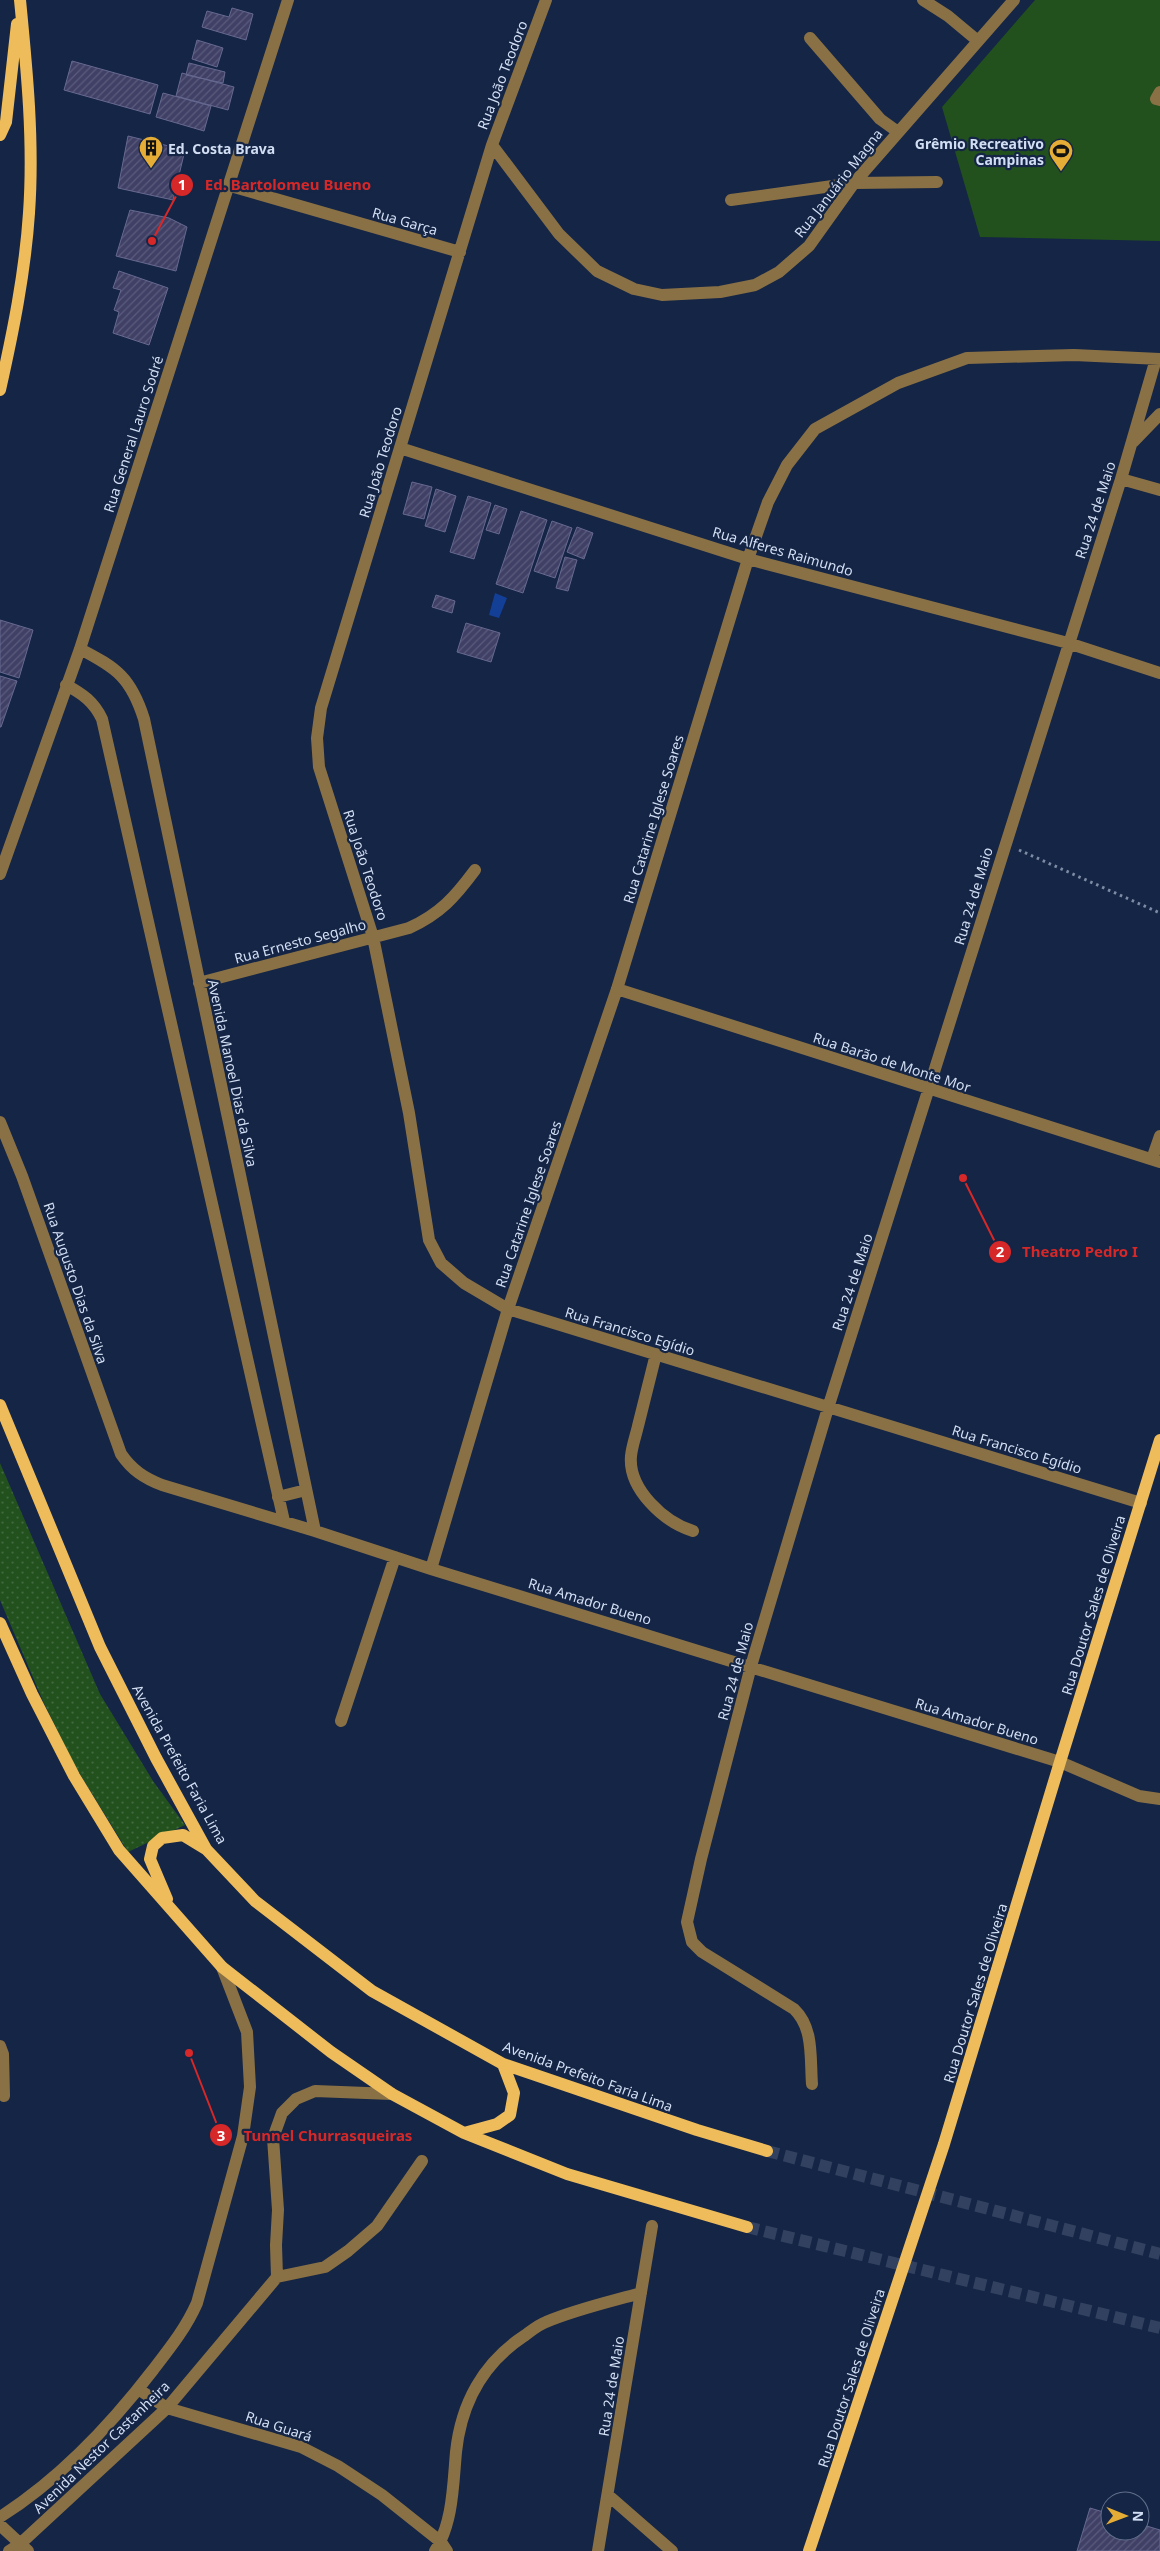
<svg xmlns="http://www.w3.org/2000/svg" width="1160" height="2551" font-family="'Noto Sans',sans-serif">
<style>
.green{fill:#22511e}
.garden{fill:url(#garden-dots)}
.water{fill:#133f97}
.building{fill:url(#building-hatch);stroke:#676991}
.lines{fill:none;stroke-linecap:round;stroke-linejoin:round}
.major-tunnel{stroke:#31415f;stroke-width:12;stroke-dasharray:12 6;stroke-linecap:butt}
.path{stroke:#7d8ba4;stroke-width:3;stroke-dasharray:2.5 4;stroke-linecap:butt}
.minor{stroke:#897145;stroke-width:12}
.major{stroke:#eebc5a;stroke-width:12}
.labels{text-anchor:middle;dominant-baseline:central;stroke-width:4.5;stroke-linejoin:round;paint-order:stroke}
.street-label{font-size:14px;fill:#d2def3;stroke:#152545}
.poi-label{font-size:14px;font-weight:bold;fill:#d2def3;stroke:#152545;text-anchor:end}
.leader{fill:none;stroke:#d62828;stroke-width:2}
.callout-dot{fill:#d62828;stroke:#152545;stroke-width:2}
.mark-label{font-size:15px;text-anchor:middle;font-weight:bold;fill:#fff}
.callout-label{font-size:15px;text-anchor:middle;font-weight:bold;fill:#d62828;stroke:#152545;stroke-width:4.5;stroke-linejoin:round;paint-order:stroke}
</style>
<defs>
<pattern id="garden-dots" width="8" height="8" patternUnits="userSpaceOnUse" patternTransform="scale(1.25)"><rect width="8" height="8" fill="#22511e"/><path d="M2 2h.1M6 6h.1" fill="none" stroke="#416a3f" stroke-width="1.8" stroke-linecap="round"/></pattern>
<pattern id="building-hatch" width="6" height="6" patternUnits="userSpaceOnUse" patternTransform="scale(1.25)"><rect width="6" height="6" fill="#404066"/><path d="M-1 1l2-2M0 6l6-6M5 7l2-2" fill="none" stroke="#5b5b7c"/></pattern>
</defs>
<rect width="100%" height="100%" fill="#152545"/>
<path class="green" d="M1035,0H1160V241L980,237L942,107Z"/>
<path class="garden" d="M0,1463L100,1694L153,1781L185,1825L128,1852L75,1766L43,1701L0,1600Z"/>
<path class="water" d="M495,593L507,598L499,618L489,615Z"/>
<path class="building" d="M232,8L253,14L246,40L202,27L207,11L229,17Z
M197,40L223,48L217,67L192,59Z
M72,61L158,85L150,114L64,90Z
M189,63L225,72L223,83L186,75Z
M182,73L234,87L228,110L176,96Z
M163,93L211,106L204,131L156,117Z
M128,136L185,150L173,200L118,188Z
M130,210L169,218L187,227L176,271L116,256Z
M119,271L168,288L149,345L113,333L119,312L114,310L121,290L113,288Z
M412,482L432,487L424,519L403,514Z
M436,489L456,496L445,532L425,526Z
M468,496L491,503L474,559L450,552Z
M495,505L507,509L499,534L486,530Z
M521,511L547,520L523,593L496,584Z
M552,521L572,528L555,578L534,571Z
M577,527L593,533L584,559L567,552Z
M565,557L577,560L568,591L556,588Z
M436,595L455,601L452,613L432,607Z
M0,620L33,630L19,678L0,672Z
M466,623L500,633L491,662L457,652Z
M0,676L17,681L1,727H0Z
M1090,2508L1110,2514V2531H1140V2524L1160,2530V2551H1077Z"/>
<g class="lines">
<path class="major-tunnel" d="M767,2151L1160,2254
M747,2227L1160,2328"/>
<path class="path" d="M1019,850L1160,913"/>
<path class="minor" d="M546,0L492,145L321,708L317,738L319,767L373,937L409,1113L429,1240L441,1263L464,1283L508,1309L1141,1503
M923,0L948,16L978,41
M810,38L880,119L898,132
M1160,92L1156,99L1160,100
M492,145L559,234L597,271L634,289L662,295L720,292L755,285L779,272L809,246L854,183L1014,0
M227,185L460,252
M731,200L854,183L937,182
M1133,442L1160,414
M400,448L748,559L1068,643L1160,673
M1121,479L1160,490
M80,649C117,668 131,678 144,719L315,1531
M66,685C83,694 94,702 102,719L284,1521
M0,874L80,649L288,0
M199,983L409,928C440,914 455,897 475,870
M617,989L1160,1162
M0,1122L22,1176L121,1454C132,1470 144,1478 162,1485L315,1531L431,1569L1060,1762L1139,1796L1160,1799
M1152,1159L1160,1136
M656,1354C650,1378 644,1402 638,1426C636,1435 632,1446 631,1456C628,1489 664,1522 693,1531
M278,1497L306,1490
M431,1569L508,1309L617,989L748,559L768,502L787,465L815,429L898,383L967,358L1074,355L1160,359
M341,1721L395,1557
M0,2046L3,2054L4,2096
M812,2084C810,2058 814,2028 794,2009L702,1952L692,1942L687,1922L701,1859L751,1666L828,1408L1121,479L1156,359
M277,2277L325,2267L348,2251L377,2226L422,2161
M138,2389L167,2408L301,2447L338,2466L382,2495L441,2542L447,2551
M609,2496L672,2551
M0,2517C60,2479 110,2426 153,2370C170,2348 186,2328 197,2303L243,2136L250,2087L247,2032L222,1967
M0,2525L28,2551
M9,2551L20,2544L167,2408L277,2277L276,2245L278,2210L273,2138L282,2113L296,2099L315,2091L392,2094
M435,2551C453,2523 453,2485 456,2452C461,2404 483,2363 524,2336C531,2331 538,2325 546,2322C577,2309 609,2302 641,2293
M598,2551L652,2226"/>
<path class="major" d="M0,135L6,122L17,24
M0,390C13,332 25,273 29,213C34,142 27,71 20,0
M0,1405L100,1647L156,1758L206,1849L255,1901L372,1991L503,2064L697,2130L767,2151
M0,1623L32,1694L74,1776L119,1850L222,1967L331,2052L392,2094L464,2133L567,2174L747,2227
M167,1899L150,1859L153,1846L162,1838L183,1835L206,1849
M464,2133L497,2124L510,2115L514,2093L503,2064
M809,2551L944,2144L1060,1762L1160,1440"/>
</g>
<defs>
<symbol id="building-pin" viewBox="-11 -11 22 30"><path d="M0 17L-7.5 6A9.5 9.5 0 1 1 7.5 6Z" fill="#e5ad35" stroke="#152545"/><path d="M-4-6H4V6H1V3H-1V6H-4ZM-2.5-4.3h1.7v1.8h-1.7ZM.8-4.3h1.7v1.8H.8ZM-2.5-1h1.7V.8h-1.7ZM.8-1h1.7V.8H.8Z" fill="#111"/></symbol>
<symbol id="stadium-pin" viewBox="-11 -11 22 30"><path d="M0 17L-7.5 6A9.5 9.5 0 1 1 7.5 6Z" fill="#e5ad35" stroke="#152545"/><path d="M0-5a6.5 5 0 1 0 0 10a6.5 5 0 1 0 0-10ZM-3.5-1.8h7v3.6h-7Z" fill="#111"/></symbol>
</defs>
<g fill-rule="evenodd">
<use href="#building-pin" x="137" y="134" width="28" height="38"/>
<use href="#stadium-pin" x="1047" y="137" width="28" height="38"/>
</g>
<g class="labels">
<g class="street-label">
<text transform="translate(502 75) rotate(-69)">Rua João Teodoro</text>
<text transform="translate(838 183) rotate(-52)">Rua Januário Magna</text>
<text transform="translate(405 221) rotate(16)">Rua Garça</text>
<text transform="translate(133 434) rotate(-72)">Rua General Lauro Sodré</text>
<text transform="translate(380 462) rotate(-73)">Rua João Teodoro</text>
<text transform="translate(1095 510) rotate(-72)">Rua 24 de Maio</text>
<text transform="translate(783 551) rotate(16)">Rua Alferes Raimundo</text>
<text transform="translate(653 819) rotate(-73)">Rua Catarine Iglese Soares</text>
<text transform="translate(366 865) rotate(72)">Rua João Teodoro</text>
<text transform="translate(973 896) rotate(-73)">Rua 24 de Maio</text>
<text transform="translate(300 941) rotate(-15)">Rua Ernesto Segalho</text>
<text transform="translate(892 1062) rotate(18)">Rua Barão de Monte Mor</text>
<text transform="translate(233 1073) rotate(78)">Avenida Manoel Dias da Silva</text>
<text transform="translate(528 1204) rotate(-71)">Rua Catarine Iglese Soares</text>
<text transform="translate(852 1282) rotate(-72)">Rua 24 de Maio</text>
<text transform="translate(76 1283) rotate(71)">Rua Augusto Dias da Silva</text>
<text transform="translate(630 1331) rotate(17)">Rua Francisco Egídio</text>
<text transform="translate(1017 1449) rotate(17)">Rua Francisco Egídio</text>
<text transform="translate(590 1601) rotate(17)">Rua Amador Bueno</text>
<text transform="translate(1093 1605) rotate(-73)">Rua Doutor Sales de Oliveira</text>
<text transform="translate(735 1671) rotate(-75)">Rua 24 de Maio</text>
<text transform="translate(977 1721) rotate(17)">Rua Amador Bueno</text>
<text transform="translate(180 1764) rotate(61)">Avenida Prefeito Faria Lima</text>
<text transform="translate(975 1993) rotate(-73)">Rua Doutor Sales de Oliveira</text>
<text transform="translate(588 2076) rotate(20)">Avenida Prefeito Faria Lima</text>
<text transform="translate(851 2378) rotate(-72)">Rua Doutor Sales de Oliveira</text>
<text transform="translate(611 2386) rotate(-81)">Rua 24 de Maio</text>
<text transform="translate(279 2426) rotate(18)">Rua Guará</text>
<text transform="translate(101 2447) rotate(-44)">Avenida Nestor Castanheira</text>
</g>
<g class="poi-label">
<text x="1044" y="143">Grêmio Recreativo<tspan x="1044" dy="16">Campinas</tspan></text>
<text x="168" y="148" text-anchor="start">Ed. Costa Brava</text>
</g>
</g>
<path class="leader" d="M152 241L182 185M963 1178L1000 1252M189 2053L221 2135"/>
<g class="callout-dot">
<circle cx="152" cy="241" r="5"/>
<circle cx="963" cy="1178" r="5"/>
<circle cx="189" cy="2053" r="5"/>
<circle cx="182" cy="185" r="12"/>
<circle cx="1000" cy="1252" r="12"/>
<circle cx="221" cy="2135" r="12"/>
</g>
<g class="mark-label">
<text x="182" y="190">1</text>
<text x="1000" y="1257">2</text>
<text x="221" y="2141">3</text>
</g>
<g class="callout-label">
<text x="288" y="190">Ed. Bartolomeu Bueno</text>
<text x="1080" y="1257">Theatro Pedro I</text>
<text x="328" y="2141">Tunnel Churrasqueiras</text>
</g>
<g transform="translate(1125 2516) rotate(91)"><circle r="24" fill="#152545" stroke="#616f8b"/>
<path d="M0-4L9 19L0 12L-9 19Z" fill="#e5ad35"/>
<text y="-8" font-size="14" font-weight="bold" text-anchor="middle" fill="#d2def3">N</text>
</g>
</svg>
